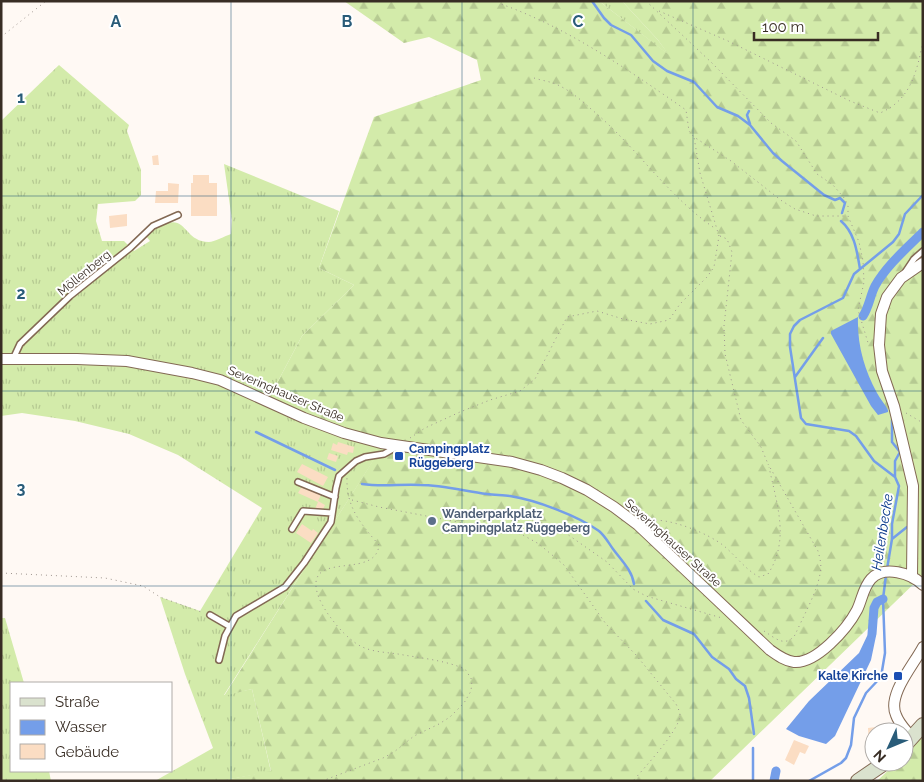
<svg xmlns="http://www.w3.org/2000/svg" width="924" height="782" font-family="Raleway,sans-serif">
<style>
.grass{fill:url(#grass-tufts)}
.forest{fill:url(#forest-firs)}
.water{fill:#749ee9}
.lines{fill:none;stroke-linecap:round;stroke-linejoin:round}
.stream{stroke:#749ee9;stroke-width:2.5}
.canal{stroke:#749ee9;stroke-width:9}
.building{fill:#fbddc3}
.service-casing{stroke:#836954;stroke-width:8}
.minor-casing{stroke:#836954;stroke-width:12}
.secondary-casing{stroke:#836954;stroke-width:16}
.path{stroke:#9f968f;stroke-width:1;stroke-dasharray:1 4;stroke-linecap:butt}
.service{stroke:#fff;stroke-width:5}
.minor{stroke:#fff;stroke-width:10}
.secondary{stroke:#dae2ce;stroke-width:14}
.grid{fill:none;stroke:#295c79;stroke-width:1;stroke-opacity:0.55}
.transit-dot{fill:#1a4fb4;stroke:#fff;stroke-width:2}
.service-dot{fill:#5c6f8a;stroke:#fff;stroke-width:2}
.labels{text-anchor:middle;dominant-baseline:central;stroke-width:4;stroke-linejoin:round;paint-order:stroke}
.street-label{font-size:12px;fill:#382d24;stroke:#fff}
.transit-label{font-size:12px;font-weight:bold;fill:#164399;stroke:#fff;text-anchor:start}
.service-label{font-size:12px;font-weight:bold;fill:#4e5e75;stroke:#fff;text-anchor:start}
.water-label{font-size:14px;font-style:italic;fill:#023387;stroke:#fff}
.grid-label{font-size:16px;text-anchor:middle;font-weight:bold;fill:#295c79;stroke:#fff;stroke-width:4;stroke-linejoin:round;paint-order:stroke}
</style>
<defs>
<pattern id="grass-tufts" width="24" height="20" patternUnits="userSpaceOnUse" patternTransform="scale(1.25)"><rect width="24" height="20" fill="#d3ebaa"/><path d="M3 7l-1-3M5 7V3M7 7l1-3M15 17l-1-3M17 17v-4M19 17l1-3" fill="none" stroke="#b6ca92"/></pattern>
<pattern id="forest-firs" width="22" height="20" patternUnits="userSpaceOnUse" patternTransform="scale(1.25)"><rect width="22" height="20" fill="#d3ebaa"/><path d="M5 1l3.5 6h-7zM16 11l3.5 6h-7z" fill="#b6ca92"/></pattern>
</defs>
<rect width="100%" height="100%" fill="#fff9f4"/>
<path class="grass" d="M599,1H622L658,40L670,56Z
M59,65L129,125L127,131L141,170V195L135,201L98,204L96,221L102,241H124L134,251L150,241L146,236C189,202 179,242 209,242C214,242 225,236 231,234L232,220L224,164L339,211L319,268L354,285L302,336L269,398L176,367L1,355V121Z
M1,362L123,364L220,383L382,447L224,695L252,689L271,772L219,781H155L213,748L185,674L160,597L200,611L262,508L178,455L129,434L75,421L22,413L1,416Z
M1,618H5L24,683H11V771H49L51,781H1Z"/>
<path class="forest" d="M344,1H599L668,54L658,40L622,1H923V575L710,781H219L271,771L252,689L224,696L386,440L346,430L269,398L302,336L354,285L319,268L374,117L481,80L477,60L429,37L404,43Z
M923,735V781H877L897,762H904V756Z"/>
<path class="water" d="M858,317C857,344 864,369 877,393C880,399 885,404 888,410V412L878,415L871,406L831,334V331Z
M868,634L876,636L871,660L835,736L826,744L799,736L786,729L809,701L859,653Z"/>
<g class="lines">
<path class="stream" d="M592,1L604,18L611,25L631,35L653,61L667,71L694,82L717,107L738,116L750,125L773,153L782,161L824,195L835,200L840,198L845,203L842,213
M749,111L747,115L750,124
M841,221C855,233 857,252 860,269
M795,377L823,338
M892,420V442L900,452L895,461V477
M256,432L335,470
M362,484C382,487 400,484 420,485C443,485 464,491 487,494C495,495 503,495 510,496C536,500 578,516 599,531C605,536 608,542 613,549C621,560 632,570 634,584
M892,539L907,527
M887,569L892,539V524L899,486L895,477L874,461L856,436L849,431L806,424L801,418L790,347V334L794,326L800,320L843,298L854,274L893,242L899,234L905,214L923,195
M646,601L663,620L694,634L712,657L729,669L736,679L745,686L749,698L754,734
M753,748V781
M809,781L841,763L846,758L851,745L854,718L866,693L881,677L885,653L883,599L886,575"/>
<path class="canal" d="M863,316C869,307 870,296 875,286C887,265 906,249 923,232
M872,634L874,608L877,602L883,599
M774,781L776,771"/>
</g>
<path class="building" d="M158,155L159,165H153L152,156Z
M193,175H209V183H217V216H191V183H193Z
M168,183L179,184L178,203H155L156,191H168Z
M127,214V226L110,228L109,216Z
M338,442L354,447L353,453L348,452L347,455L331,450L333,443L337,445Z
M329,453L338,456L336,462L327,459Z
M302,464L328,477L323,486L297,472Z
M302,486L321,495L318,501L325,505L323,509H315L318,502L298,493Z
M302,524L312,531L313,529L318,533L311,543L296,533Z
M876,727V732H874V745L869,746L868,728Z
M794,740L809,746L805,754L800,752L794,765L785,760Z"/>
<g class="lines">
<defs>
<path id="service" d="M906,271L914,259L923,251
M13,359L20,344L70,296L130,248L153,226L178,215
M298,482L335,497
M292,529L303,511L332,513
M210,615L229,626
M219,660L225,636L236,616L285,587L304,563L331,522L336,488L339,476L356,461L365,457L384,454L398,446"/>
<path id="minor" d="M1,359H77L127,361L192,373L220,380L304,418L344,433L381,443L512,462L541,470L562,478L587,490L614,507L638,525L770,650C777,655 785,661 794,662C816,664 847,629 857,610C862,600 863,588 871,579C884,565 911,573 923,585
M912,576L913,486L894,406L882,371L879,345L881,314L887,297L901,278L923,263
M912,738C907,731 899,724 896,715C887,695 913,666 923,647"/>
<path id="secondary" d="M904,746L923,725
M858,781L886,762"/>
</defs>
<use href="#service" class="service-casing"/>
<use href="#minor" class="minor-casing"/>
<use href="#secondary" class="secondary-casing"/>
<path class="path" d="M498,1L501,4C568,28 627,69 686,110L689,131L694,137L731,161L782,201L795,209L816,216H847
M646,1L712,63L771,123L796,141L817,174L833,185L845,199L848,206V216L859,242L863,261L864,282L858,310L869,346
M659,11L728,41L850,101L880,113C911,100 917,71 923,41
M1,37L46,1
M534,78C540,80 547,81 553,83C567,88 580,99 591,109C635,145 669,198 716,229
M720,236L727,239L732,252L724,326L725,354L741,420L761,447L768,464
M906,413L923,423
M410,438L425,428L460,412L490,400L520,391L535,379L567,317L597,311L623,319L650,324L669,320L680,304L707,277L714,267L719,236L700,173L694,137
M352,500L379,507L521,534L539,544L564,565L606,624L636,655L676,704C678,708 680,712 680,716C678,732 644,768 633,781
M646,521C666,516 708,533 724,546C736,556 745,569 759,577L768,574C790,540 777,505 769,467
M474,524L512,514L546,524L567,534L607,562L633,589L646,596L722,618
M1,573L105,578L143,586L160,597L204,613
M764,631C775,638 785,648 795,635C803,617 817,592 820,574C822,566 820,558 818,551L768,464
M322,781L383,758L394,752L414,736L439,724L450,717L464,703L471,691L472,680L465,669C444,660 420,658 398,654C384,652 369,652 357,644C345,636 336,625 328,614C322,605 315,593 316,582C319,555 376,577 379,545C360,523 346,507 347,477"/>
<use href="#service" class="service"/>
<use href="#minor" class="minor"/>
<use href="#secondary" class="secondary"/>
</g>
<path class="grid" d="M231,1V781M462,1V781M693,1V781M1,196H923M1,391H923M1,586H923"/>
<g class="transit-dot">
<rect x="394" y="451" width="10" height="10" rx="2.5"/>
<rect x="893" y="671" width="10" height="10" rx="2.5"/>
</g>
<circle class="service-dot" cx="432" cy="521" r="5"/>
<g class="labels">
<g class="street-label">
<text transform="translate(84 273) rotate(-39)">Möllenberg</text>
<text transform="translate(286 394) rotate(23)">Severinghauser Straße</text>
<text transform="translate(673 543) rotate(42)">Severinghauser Straße</text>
</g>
<g class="transit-label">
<text x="409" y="449">Campingplatz<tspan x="409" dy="14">Rüggeberg</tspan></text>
<text x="888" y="676" text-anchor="end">Kalte Kirche</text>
</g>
<g class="service-label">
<text x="442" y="514">Wanderparkplatz<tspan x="442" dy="14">Campingplatz Rüggeberg</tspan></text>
</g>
<g class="water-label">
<text transform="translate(882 532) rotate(-81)">Heilenbecke</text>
</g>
</g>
<g class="grid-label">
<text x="116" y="27">A</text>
<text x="347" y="27">B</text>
<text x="578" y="27">C</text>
<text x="21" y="103">1</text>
<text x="21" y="299">2</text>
<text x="21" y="494">3</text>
</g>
<rect width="924" height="782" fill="none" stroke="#382d24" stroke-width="5"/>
<rect x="10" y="682" width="162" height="90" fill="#ffffff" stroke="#afaba7"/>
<rect x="20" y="698" width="25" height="8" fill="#dae2ce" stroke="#afaba7"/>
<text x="55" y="707" font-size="15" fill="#382d24">Straße</text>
<rect x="20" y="720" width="25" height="15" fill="#749ee9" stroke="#afaba7"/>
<text x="55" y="732" font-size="15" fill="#382d24">Wasser</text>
<rect x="20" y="744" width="25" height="15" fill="#fbddc3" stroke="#afaba7"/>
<text x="55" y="757" font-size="15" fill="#382d24">Gebäude</text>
<g transform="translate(889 747) rotate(226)"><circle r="24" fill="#ffffff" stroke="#afaba7"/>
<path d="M0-4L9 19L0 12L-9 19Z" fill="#295c79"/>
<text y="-8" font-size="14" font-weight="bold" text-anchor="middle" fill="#382d24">N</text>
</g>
<path d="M754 32v8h124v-8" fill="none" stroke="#382d24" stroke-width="2.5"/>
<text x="762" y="32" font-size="15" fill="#382d24" stroke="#ffffff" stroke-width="4" paint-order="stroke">100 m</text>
</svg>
